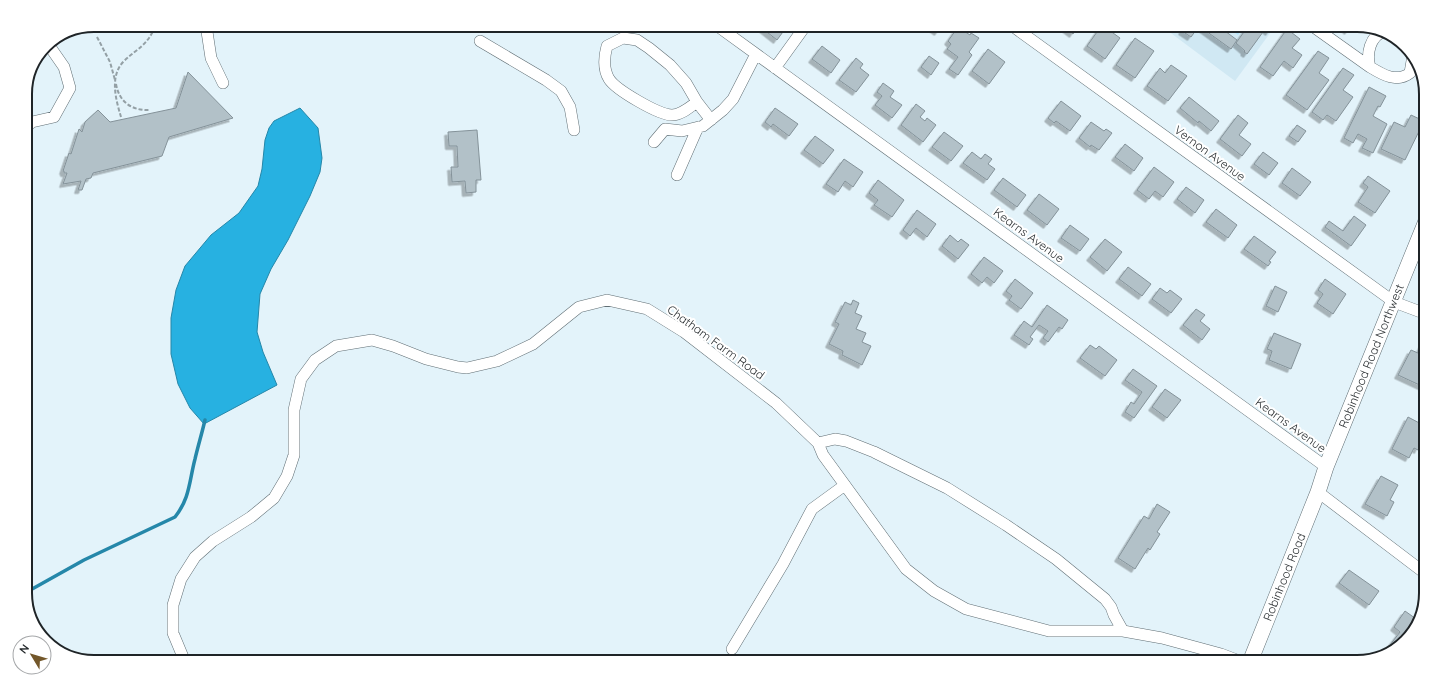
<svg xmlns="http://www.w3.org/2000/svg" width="1451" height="687" font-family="Quicksand,sans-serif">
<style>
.built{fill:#d0e8f3}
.green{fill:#b1e2f9}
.water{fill:#27b1e1;stroke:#2587a9}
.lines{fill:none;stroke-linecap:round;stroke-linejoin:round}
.stream{stroke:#2587a9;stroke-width:3.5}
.building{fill:#b2c1c8;stroke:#849299;filter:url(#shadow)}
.minor-casing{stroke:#606e74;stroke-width:12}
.major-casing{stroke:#606e74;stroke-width:16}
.path{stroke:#94a0a5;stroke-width:2;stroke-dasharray:4 2;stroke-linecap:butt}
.minor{stroke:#fff;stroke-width:11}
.major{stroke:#fff;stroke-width:15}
.labels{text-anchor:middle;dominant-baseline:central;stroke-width:4;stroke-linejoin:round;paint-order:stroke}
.street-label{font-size:12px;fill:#1f2427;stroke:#fff}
.rim{fill:none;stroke:#1f2427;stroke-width:2}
</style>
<defs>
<filter id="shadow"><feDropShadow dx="-3.5" dy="3.5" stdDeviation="0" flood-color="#0004"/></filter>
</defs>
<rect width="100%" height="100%" fill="#e3f3fa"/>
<path class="built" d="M1160,25H1276L1235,81Z"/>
<path class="green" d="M1224,25H1245L1238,35Z"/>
<path class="water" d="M300,108L318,128L322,158L320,172L310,196L288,240L271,269L260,294L257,332L263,352L277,385L204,424L190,408L178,384L171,354V318L176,290L185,266L211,235L239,213L258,186L262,169L265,140L269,128L274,121Z"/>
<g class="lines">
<path class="stream" d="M25,593L84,560L175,517C190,498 189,482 195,459C198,446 202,433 205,420"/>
</g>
<path class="building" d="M758,25H788L777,40Z
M928,25H943L938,32Z
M1061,25H1079L1073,34Z
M1102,25L1120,38L1105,59L1087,46Z
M1186,25H1217L1237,40L1231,49L1199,26L1191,37L1182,31Z
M1249,25H1253L1263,32L1247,54L1244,52L1245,51L1236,43Z
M1260,25H1274L1269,32Z
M1341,25H1353L1348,31Z
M958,27L970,35L971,33L979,38L969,52L972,55L958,75L949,69L958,57L947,49L951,44L948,41Z
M1287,29L1300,39L1292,48L1302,55L1293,68L1284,61L1273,76L1260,67Z
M1135,38L1154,51L1135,78L1116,65Z
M822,46L840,60L831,73L812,59Z
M988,49L1005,62L989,84L972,71Z
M1318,51L1329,58L1319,73L1329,80L1307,110L1286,95Z
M929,56L939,63L931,75L921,67Z
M856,58L863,64L860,68L869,75L856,92L839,80Z
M1171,65L1187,76L1168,101L1147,86L1160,68L1165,73Z
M1343,68L1354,75L1343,90L1353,97L1336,121L1327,115L1323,120L1312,112Z
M188,72L233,118L169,137L162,156L93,173L91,178L86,179L82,190H78L81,181L63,184L67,173H64V171H63L69,153L71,154L79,129L82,132L85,122L98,110L110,122L176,108Z
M883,83L894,91L890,97L902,105L892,118L875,105L882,96L877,92Z
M1369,87L1386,96L1380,107L1378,106L1373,116L1387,124L1373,153L1362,148L1367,139L1358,134L1353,143L1344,138Z
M1189,97L1219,121L1211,131L1199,121L1198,123L1180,108Z
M1061,101L1081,116L1070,131L1056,121L1054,123L1048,118Z
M916,104L925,111L920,117L925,121L927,118L936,125L923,142L901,125Z
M775,108L798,124L789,136L773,124L771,127L765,122Z
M1238,115L1248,123L1239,135L1251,144L1242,156L1220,139Z
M1411,115L1424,121L1405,160L1381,149L1394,122L1405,127Z
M1091,122L1104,131L1106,129L1112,133L1099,150L1091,145L1090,147L1079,138Z
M1297,125L1306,131L1298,142L1289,136Z
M477,130L481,180H476V192L466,193L465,181L452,182L451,167H458L457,146H449L448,132Z
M944,132L963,146L951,161L932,147Z
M815,136L834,150L823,164L804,150Z
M1125,144L1143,158L1134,171L1115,157Z
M972,152L981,159L985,154L992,159L988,164L995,169L987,180L963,163Z
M1263,152L1278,163L1269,175L1254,164Z
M844,159L863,172L853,187L845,181L838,192L826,184Z
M1154,167L1174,182L1163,197L1155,191L1149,199L1137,190Z
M1292,168L1311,182L1300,196L1282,183Z
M1368,176L1390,191L1375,213L1358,202L1368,187L1363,183Z
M1003,178L1026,195L1017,207L994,190Z
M878,180L904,200L892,217L874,205L878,200L869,193Z
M1186,187L1204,200L1195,213L1177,199Z
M1039,194L1059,209L1047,225L1027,210Z
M1216,209L1237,225L1228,238L1206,222Z
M917,210L936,224L927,237L916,228L910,236L903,230Z
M1354,216L1366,225L1351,246L1325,227L1329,221L1343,231Z
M1070,225L1089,239L1080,251L1061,238Z
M950,235L958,242L961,239L969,245L958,259L942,246Z
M1254,236L1276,252L1269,261L1271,262L1268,266L1244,249Z
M1105,239L1122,252L1107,271L1090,257Z
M984,257L1003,271L994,283L987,277L982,283L971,274Z
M1128,267L1151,284L1142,296L1119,279Z
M1015,279L1033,293L1021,309L1009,300L1012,296L1006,291Z
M1325,279L1346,294L1333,314L1317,303L1323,294L1318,290Z
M1275,286L1287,292L1278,312L1266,306Z
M1160,288L1167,293L1170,290L1182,299L1171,313L1152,299Z
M853,300L859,303L855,313L862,316L856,329L866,333L862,342L871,346L862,365L842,355L843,351L829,344L839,324L835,322L845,302L851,305Z
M1047,305L1068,320L1062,329L1059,327L1048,342L1043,338L1048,331L1039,325L1030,337L1033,339L1029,345L1014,335L1024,321L1032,327Z
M1196,309L1205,315L1200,321L1210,329L1202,340L1183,325Z
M1274,333L1301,344L1291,369L1269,360L1272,351L1267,349Z
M1424,341H1426V388L1398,375L1411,350L1418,353Z
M1090,345L1096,349L1099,346L1117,360L1105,376L1080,358Z
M1133,369L1157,386L1134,418L1125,412L1131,402L1134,404L1142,392L1125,380Z
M1165,389L1181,400L1167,418L1152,407Z
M1408,417L1425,426L1419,437L1423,439L1418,450L1414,448L1409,458L1392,449Z
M1381,476L1398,485L1390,500L1394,502L1387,516L1365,504Z
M1157,504L1170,512L1157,532L1160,534L1150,550L1148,548L1135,569L1118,558L1144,516L1149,519Z
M1349,570L1379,591L1369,605L1339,583Z
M1405,611L1419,621L1395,650L1388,652L1386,650L1400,632L1394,627Z"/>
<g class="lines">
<defs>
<path id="minor" d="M206,25L211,58L223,83
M716,25L1326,467
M1011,25L1394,302L1426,314
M1311,25L1370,67
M1384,31C1370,36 1366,54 1370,67C1383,75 1397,83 1410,73L1413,55
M480,41L546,80L561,91L570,107L574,130
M775,68L806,25
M697,102C690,107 681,115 672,115C659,115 616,90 609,79C603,69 604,57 607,46L623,38L637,40L649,48L670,65L686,83L697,102L711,120
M25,128L32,122L54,117L70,88L64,67L48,44
M654,142L665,129L682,131L703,126L723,110L733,99L756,54
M677,175L698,127
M25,177L27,196L25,198
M818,443L835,439L846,441L874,452L947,488L1006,525L1056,559L1105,599L1111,607L1114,615L1123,631
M1318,492L1426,574
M732,649L783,564L812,509L845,485
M186,662L183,657L173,633V605L181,579L195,557L213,541L251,517L274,498L287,476L294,455V410L301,379L315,360L336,346L372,340L393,346L426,359L458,367L467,368L497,361L533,344L579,307L607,300L647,309L684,332L776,403L818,443L823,455L906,569L934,591L966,609L1049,631H1123L1162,638L1221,654L1242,662"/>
<path id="major" d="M1250,662L1318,492L1326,467L1426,221"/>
</defs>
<use href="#minor" class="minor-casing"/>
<use href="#major" class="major-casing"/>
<path class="path" d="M97,37L110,62L115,80
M116,84C119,102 132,111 150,110
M121,117C116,100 109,76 124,61C139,47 147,46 156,25"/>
<use href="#minor" class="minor"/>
<use href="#major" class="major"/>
</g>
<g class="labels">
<g class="street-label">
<text transform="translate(1210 153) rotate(36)">Vernon Avenue</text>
<text transform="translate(1029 235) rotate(36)">Kearns Avenue</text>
<text transform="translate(716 342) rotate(36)">Chatham Farm Road</text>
<text transform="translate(1371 356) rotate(-68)">Robinhood Road Northwest</text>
<text transform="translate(1291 425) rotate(36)">Kearns Avenue</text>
<text transform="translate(1284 577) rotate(-68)">Robinhood Road</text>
</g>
</g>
<path d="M0 0H1451V687H0ZM94 32H1357A62 62 0 0 1 1419 94V593A62 62 0 0 1 1357 655H94A62 62 0 0 1 32 593V94A62 62 0 0 1 94 32Z" fill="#fff" fill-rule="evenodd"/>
<path class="rim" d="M94 32H1357A62 62 0 0 1 1419 94V593A62 62 0 0 1 1357 655H94A62 62 0 0 1 32 593V94A62 62 0 0 1 94 32Z"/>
<g transform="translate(32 655) rotate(308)"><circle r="19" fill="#ffffff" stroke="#a5a7a9"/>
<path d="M0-3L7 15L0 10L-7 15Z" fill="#73572a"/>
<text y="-6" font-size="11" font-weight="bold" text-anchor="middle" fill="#1f2427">N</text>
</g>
</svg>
